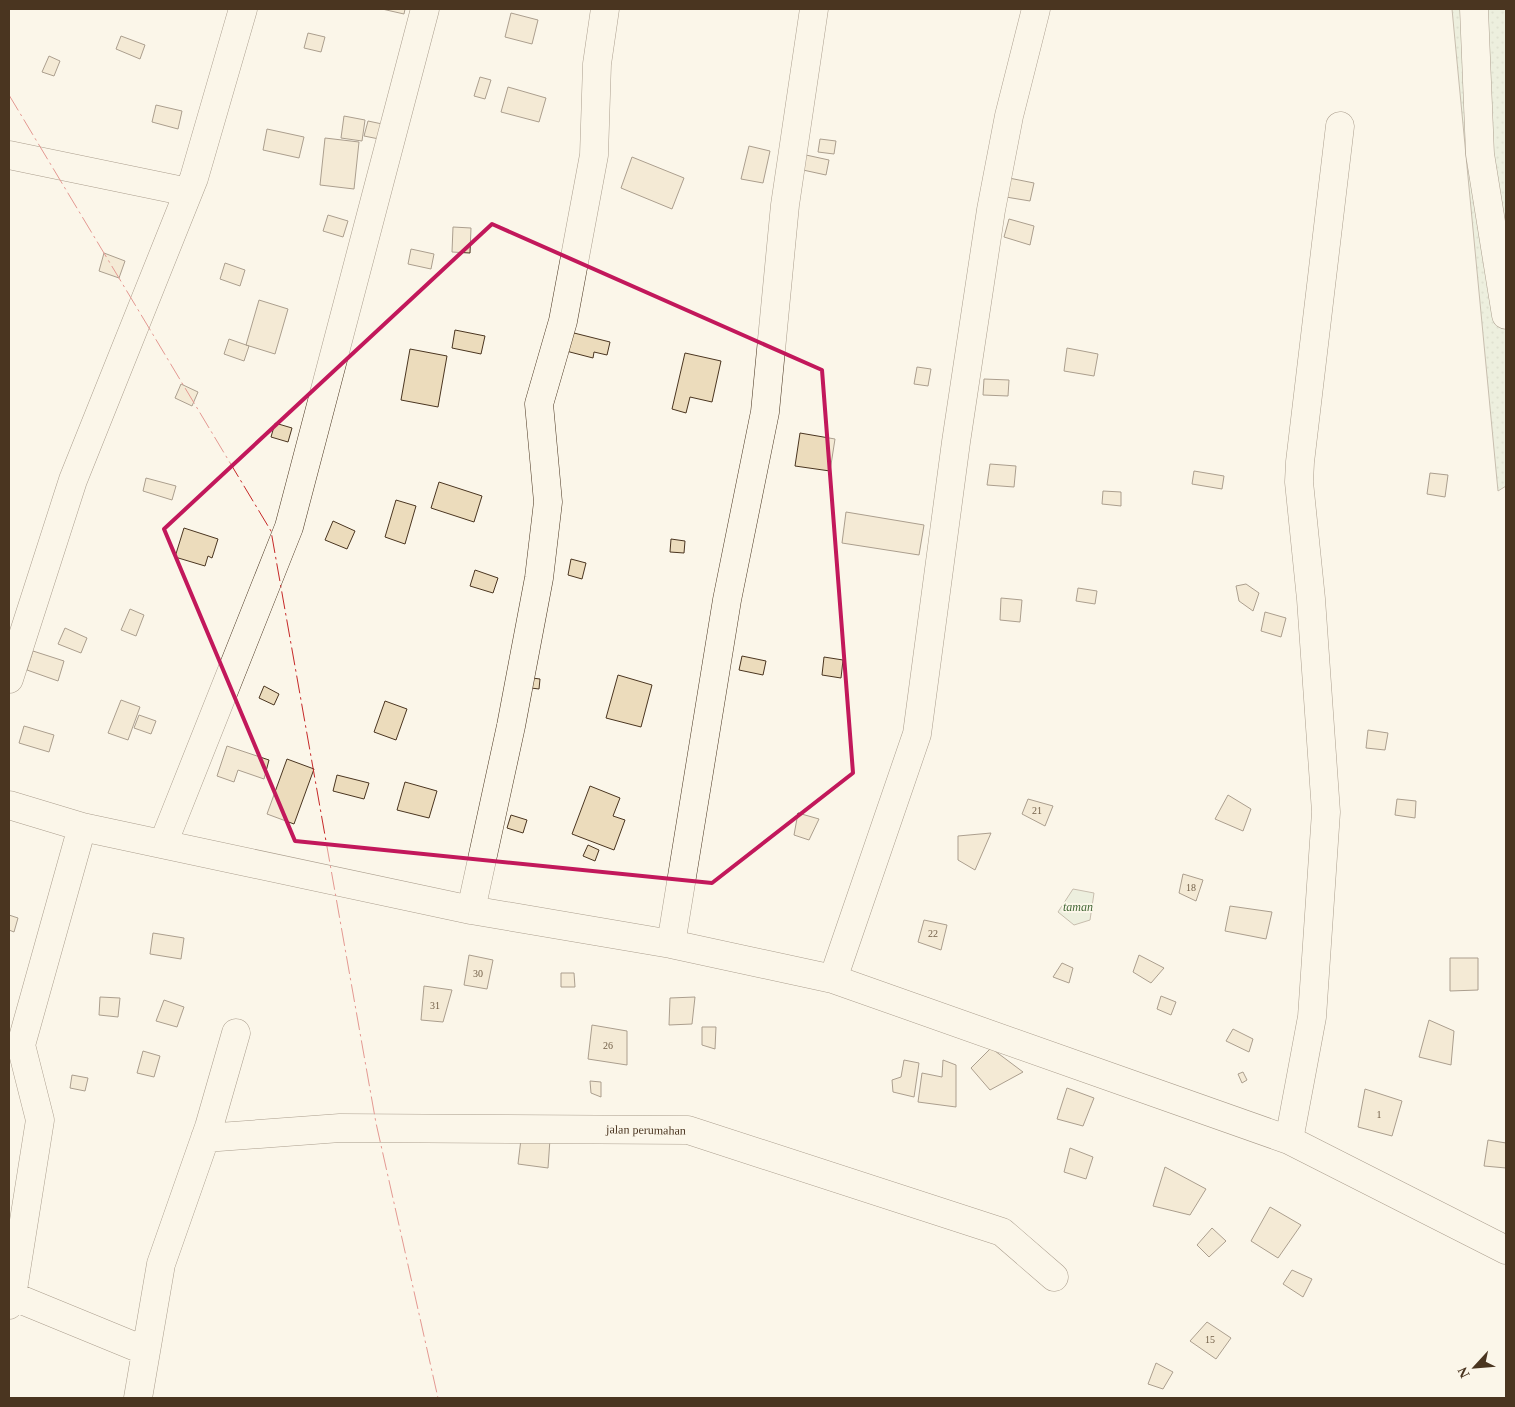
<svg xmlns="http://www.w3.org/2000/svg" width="1515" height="1407" font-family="Georgia,serif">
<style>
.grass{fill:url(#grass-dots);stroke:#887966}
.park{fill:#dce7d0;stroke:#887966}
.building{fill:#ecdcbc;stroke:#4a3520}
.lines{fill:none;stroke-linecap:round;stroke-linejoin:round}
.minor-casing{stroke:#4a3520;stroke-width:29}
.minor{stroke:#fbf6e9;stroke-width:28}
.power{stroke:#c62828;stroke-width:1;stroke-dasharray:18 4 2.5 4;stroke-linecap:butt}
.marked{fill:none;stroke:#c2185b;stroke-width:4;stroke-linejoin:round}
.labels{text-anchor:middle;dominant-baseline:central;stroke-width:4;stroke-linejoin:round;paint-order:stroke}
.number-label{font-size:10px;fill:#725f47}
.park-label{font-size:12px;font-style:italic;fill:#436837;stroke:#fbf6e9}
.street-label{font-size:12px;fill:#4a3520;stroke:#fbf6e9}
</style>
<defs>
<pattern id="grass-dots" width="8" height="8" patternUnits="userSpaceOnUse" patternTransform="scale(1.25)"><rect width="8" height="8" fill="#dce7d0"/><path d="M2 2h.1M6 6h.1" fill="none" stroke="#bec7b2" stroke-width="1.8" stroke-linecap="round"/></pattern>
</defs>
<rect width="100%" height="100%" fill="#fbf6e9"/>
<path class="grass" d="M1452,9H1506V486L1498,491Z"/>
<path class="park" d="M1073,889L1094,893L1090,920L1074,925L1058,912Z"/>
<path class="building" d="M382,9H405L404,14Z
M511,13L538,20L532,44L505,37Z
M308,33L325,37L321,52L304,48Z
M121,36L145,45L140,59L116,49Z
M49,56L60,61L54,76L42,72Z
M480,77L491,80L485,99L474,96Z
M508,87L546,98L539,122L501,112Z
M156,105L182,111L178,129L152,122Z
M344,116L365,120L362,141L341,138Z
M368,121L387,125L384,140L364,136Z
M267,129L304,137L299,158L263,150Z
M325,138L359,142L354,189L320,185Z
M820,139L836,141L834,154L818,152Z
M749,146L770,151L763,183L741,179Z
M806,155L829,160L826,175L803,170Z
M632,157L684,178L672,209L621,188Z
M1009,178L1034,183L1030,201L1006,197Z
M328,215L348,221L343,237L323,231Z
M1009,219L1034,226L1030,245L1004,237Z
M453,227L471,228L470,253L452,252Z
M411,249L434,254L431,269L408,264Z
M104,253L125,261L119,278L99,271Z
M225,263L245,270L240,286L220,279Z
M259,300L288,309L275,354L246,345Z
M455,330L485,336L481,354L452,348Z
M570,332L610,342L607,355L594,352L593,358L566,351Z
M229,339L249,346L244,361L224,354Z
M1067,348L1098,354L1094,376L1064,371Z
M410,349L447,356L438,407L401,400Z
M685,353L721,361L712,402L690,397L686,413L672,409Z
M917,367L931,369L928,386L914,384Z
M984,379L1009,380L1008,396L983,395Z
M181,384L198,392L192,406L175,398Z
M275,423L292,428L288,442L271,437Z
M800,433L835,439L830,471L795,466Z
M990,464L1016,466L1014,487L987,485Z
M1194,471L1224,476L1222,489L1192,484Z
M1430,473L1448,475L1445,497L1427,494Z
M146,478L176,486L172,500L143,491Z
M439,482L482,496L474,522L431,508Z
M1103,491L1121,492V506L1102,504Z
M396,500L416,506L405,544L385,537Z
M846,512L924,525L919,555L842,543Z
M333,521L355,531L347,549L325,540Z
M184,528L218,539L212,558L208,556L205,566L175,557Z
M671,539L685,541L684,553L670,552Z
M571,559L586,563L582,579L568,575Z
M475,570L498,578L493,593L470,586Z
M1246,584L1259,593L1253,611L1239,601L1236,586Z
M1078,588L1097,591L1095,604L1076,601Z
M1001,598L1022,600L1020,622L1000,620Z
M130,609L144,615L136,636L121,630Z
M1265,612L1286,618L1281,637L1261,631Z
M65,628L87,638L81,653L58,644Z
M33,651L64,661L58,681L27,670Z
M742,656L766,661L763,675L739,670Z
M824,657L843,660L841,678L822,675Z
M618,675L652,685L641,727L606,718Z
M525,677L540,679L539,689L523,687Z
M264,686L279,694L274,705L259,698Z
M121,700L140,707L128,740L108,733Z
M385,701L407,709L396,740L374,732Z
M139,715L156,721L151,734L134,728Z
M24,726L54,735L49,752L19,743Z
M1368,730L1388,733L1385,750L1366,748Z
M227,746L269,760L264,779L238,770L234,782L217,776Z
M287,759L314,769L294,824L267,814Z
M337,775L369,783L364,799L333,791Z
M405,782L437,791L429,818L397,810Z
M590,786L620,798L613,816L625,820L614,850L572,834Z
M1228,795L1251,809L1243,831L1215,819Z
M1028,799L1053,806L1045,826L1022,814Z
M1397,799L1416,801L1415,818L1395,815Z
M798,813L819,819L809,840L794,835Z
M511,815L527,820L523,833L507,828Z
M991,833L975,870L958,860V836Z
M588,845L599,850L595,861L583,856Z
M1183,874L1203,880L1196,901L1179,893Z
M1230,906L1272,912L1266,939L1225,931Z
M9,915L18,918L14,932L9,930Z
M924,920L947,925L941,950L918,942Z
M153,933L184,938L181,959L150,954Z
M469,955L493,960L487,989L464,985Z
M1139,955L1164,968L1151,983L1133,972Z
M1450,958H1478V990L1450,991Z
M1062,963L1073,968L1069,983L1053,977Z
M561,973H574L575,987H561Z
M424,986L452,990L443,1022L421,1020Z
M1161,996L1176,1002L1171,1015L1157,1009Z
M100,997L120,998L118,1017L99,1015Z
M695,997L692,1024L669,1025L670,998Z
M164,1000L184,1007L177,1027L156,1021Z
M1429,1020L1454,1031L1451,1065L1419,1057Z
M592,1025L627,1031V1065L588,1059Z
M702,1027H716L715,1049L702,1045Z
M1233,1029L1253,1039L1249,1052L1226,1041Z
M991,1048L1023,1072L990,1090L971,1068Z
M143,1051L160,1056L154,1077L137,1073Z
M904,1060L919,1063L914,1097L893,1092L892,1080L901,1077Z
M943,1060L956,1065V1107L918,1102L922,1073L942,1077Z
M1243,1072L1247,1080L1242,1083L1238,1074Z
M72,1075L88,1078L85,1091L70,1088Z
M590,1081L601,1082V1097L591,1093Z
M1067,1088L1094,1098L1083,1126L1057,1119Z
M1365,1089L1402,1101L1392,1136L1358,1127Z
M521,1139H550L548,1168L518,1164Z
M1488,1140L1506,1143V1168L1484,1166Z
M1070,1148L1093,1157L1086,1179L1064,1172Z
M1165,1167L1206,1189L1190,1215L1153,1206Z
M1270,1207L1301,1225L1278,1258L1251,1241Z
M1212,1228L1226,1241L1209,1257L1197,1245Z
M1292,1270L1312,1279L1303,1297L1283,1284Z
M1207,1322L1231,1338L1216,1359L1190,1341Z
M1156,1363L1173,1372L1163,1389L1148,1384Z"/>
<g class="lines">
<defs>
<path id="minor" d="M1474,9L1480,154L1506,315
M9,155L188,192
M9,679L73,480L194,178L243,9
M9,805L82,827L471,910L671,944L833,979L1289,1140L1506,1250
M163,844L289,527L425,9
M471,910L511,726L539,578L548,502L539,404L563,321L594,155L597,64L605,9
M671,944L727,600L765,412L785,205L814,9
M833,979L917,734L956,442L991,210L1009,116L1036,9
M205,1138L340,1128L688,1130L1002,1232L1054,1277
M1289,1140L1312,1017L1326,812L1311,599L1299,482L1300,462L1340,126
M12,1296L146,1351
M9,1305L12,1296L40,1120L21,1045L82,827
M138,1398L161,1264L209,1127L236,1033"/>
</defs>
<use href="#minor" class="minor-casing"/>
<use href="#minor" class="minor"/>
<path class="power" d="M9,95L271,531L376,1123L438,1398"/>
</g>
<path d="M0 0H1515V1407H0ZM492,224L822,370L853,773L712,883L295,841L164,529Z" fill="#fbf6e9" fill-opacity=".55" fill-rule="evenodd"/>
<path class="marked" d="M492,224L822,370L853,773L712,883L295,841L164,529Z"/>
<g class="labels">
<g class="number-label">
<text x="1037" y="810">21</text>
<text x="1191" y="887">18</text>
<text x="933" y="933">22</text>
<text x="478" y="973">30</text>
<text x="435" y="1005">31</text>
<text x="608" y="1045">26</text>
<text x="1379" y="1114">1</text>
<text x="1210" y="1339">15</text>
</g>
<g class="park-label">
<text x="1078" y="907">taman</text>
</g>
<g class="street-label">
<text transform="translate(646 1130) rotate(1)">jalan perumahan</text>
</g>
</g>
<rect width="1515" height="1407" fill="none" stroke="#4a3520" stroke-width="20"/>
<g transform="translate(1475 1367) rotate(244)" stroke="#fbf6e9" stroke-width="4" paint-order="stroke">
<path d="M0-4L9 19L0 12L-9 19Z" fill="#4a3520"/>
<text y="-8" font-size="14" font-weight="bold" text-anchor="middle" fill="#4a3520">N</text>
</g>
</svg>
